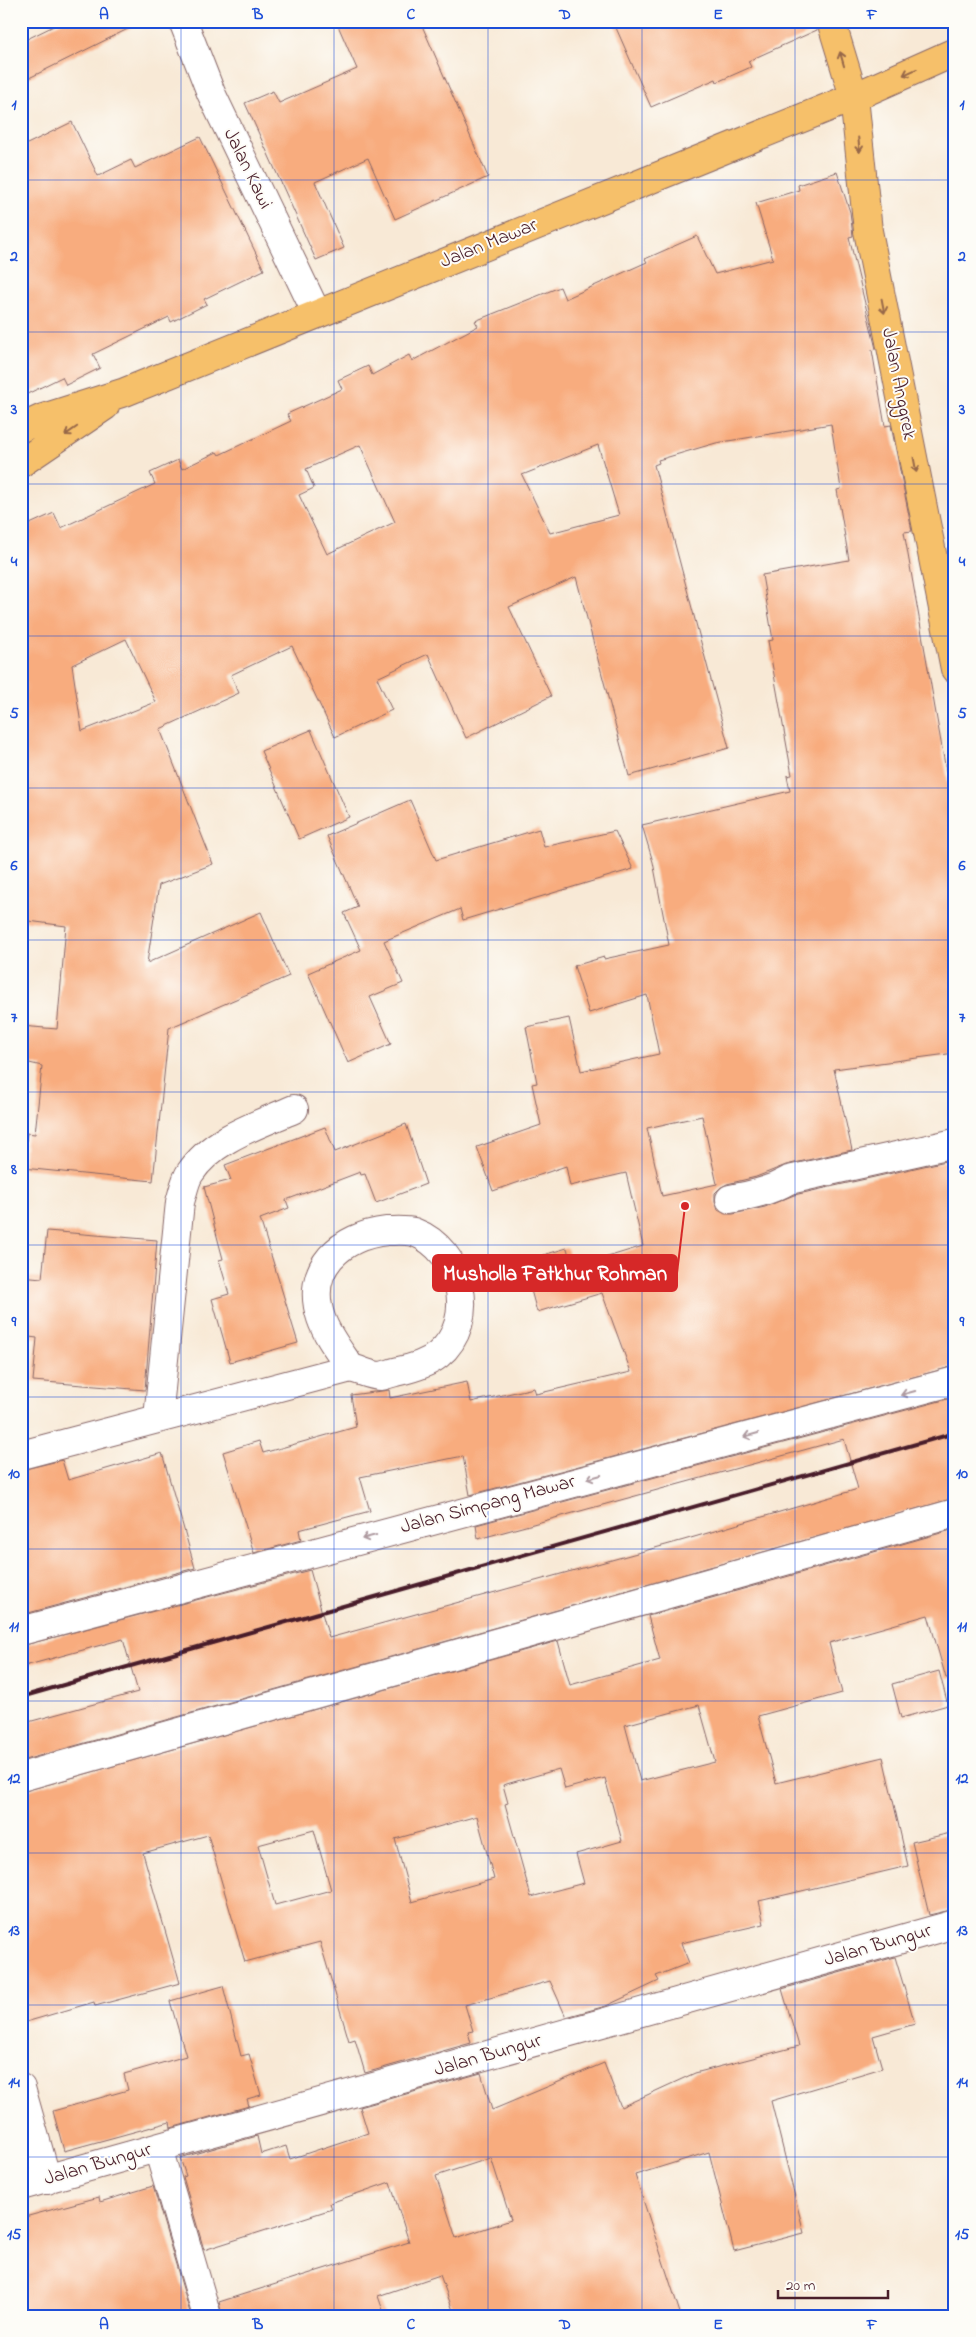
<svg xmlns="http://www.w3.org/2000/svg" width="976" height="2337" font-family="'Indie Flower',sans-serif">
<style>
.building{fill:#f8ac7e;fill-rule:evenodd}
.lines{fill:none;stroke-linecap:round;stroke-linejoin:round}
.minor-casing{stroke:#876667;stroke-width:30}
.major-casing{stroke:#876667;stroke-width:30}
.minor{stroke:#fff;stroke-width:28}
.major{stroke:#f6c06b;stroke-width:28}
.rail{stroke:#4a1f2b;stroke-width:4}
.oneway{stroke:#976748}
.oneway2{stroke:#ae9aa0}
.grid{fill:none;stroke:#1d4ed8;stroke-width:1;stroke-opacity:0.55}
.labels{text-anchor:middle;dominant-baseline:central;stroke-width:4;stroke-linejoin:round;paint-order:stroke}
.street-label{font-size:20px;fill:#4a1f2b;stroke:#fdfcf7}
.leader{fill:none;stroke:#d62828;stroke-width:2}
.callout-dot{fill:#d62828;stroke:#fdfcf7;stroke-width:2}
.callout{fill:#d62828;stroke:#d62828;stroke-width:2}
.callout-label{font-size:21px;text-anchor:middle;font-weight:bold;fill:#fff}
.neatline{fill:none;stroke:#1d4ed8;stroke-width:2}
.grid-label{font-size:16px;text-anchor:middle;font-weight:bold;fill:#1d4ed8}
</style>
<rect width="100%" height="100%" fill="#fdfcf7"/>
<filter id="ink" filterUnits="userSpaceOnUse"><feTurbulence type="fractalNoise" baseFrequency=".02" numOctaves="2"/><feDisplacementMap in="SourceGraphic" scale="10" xChannelSelector="R" yChannelSelector="G"/><feConvolveMatrix kernelMatrix="1 2 1 2 8 2 1 2 1" color-interpolation-filters="sRGB"/></filter>
<filter id="wash" filterUnits="userSpaceOnUse"><feTurbulence type="fractalNoise" baseFrequency=".0096" numOctaves="4" result="noise"/><feDisplacementMap in="SourceGraphic" scale="20" xChannelSelector="R" yChannelSelector="G"/><feGaussianBlur stdDeviation="1.12" result="paint"/><feColorMatrix in="noise" values="0 0 0 0 0 0 0 0 0 0 0 0 0 0 0 0 0 1.4 0 .05"/><feComposite in="paint" operator="in"/></filter>
<g filter="url(#wash)">
<rect width="100%" height="100%" fill="#f8e9d6"/>
<g id="blocks">
<path class="building" d="M64,21H144L21,82V42Z
M336,21H420L488,177L395,219L368,158L315,182L344,248L316,260L245,103L273,91L279,103L357,69Z
M613,21H816L817,30L748,61L751,67L717,82L716,79L651,107Z
M72,122L98,176L131,160L135,168L200,137L264,270L204,299L207,304L171,322L169,317L93,354L100,368L66,385L62,377L21,397V147Z
M837,172L850,212L853,236L849,237L876,349L872,350L885,426L891,425L912,531L904,532L948,782H951L955,803V1053L834,1069L852,1150L786,1165L756,1177L727,1184L720,1188L715,1193V1201L718,1210L725,1214H733L765,1207L794,1195L955,1159V1366L470,1495L463,1456L360,1477L370,1511L299,1530L301,1540L254,1553L223,1452L259,1441L263,1453L356,1427L351,1395L389,1390L390,1398L467,1382L471,1402L534,1388L536,1394L631,1372L602,1293L537,1312L523,1261L567,1248L572,1268L643,1246L626,1173L570,1186L566,1166L493,1191L477,1147L541,1125L532,1084L537,1083L526,1027L569,1018L581,1071L659,1054L647,995L589,1013L574,966L604,957V959L669,945L653,862L642,825L790,791L787,776L792,775L768,641L773,640L762,575L849,560L837,490L841,489L831,424L716,443L658,460L659,463L654,465L729,748L629,776L576,577L509,607L551,696L466,738L428,654L377,678L392,710L335,737L292,646L231,675L239,693L160,729L213,864L159,885L147,963L261,912L289,976L169,1028L153,1181L23,1168L27,1133L35,1134L42,1066L21,1061V1026L57,1029L66,926L21,920V528L54,513L61,528L155,484L150,473L178,460L182,469L217,452L219,455L291,421L287,414L342,389L338,380L368,366L372,375L409,355L412,361L478,326L475,321L560,287L565,299L647,262L645,259L697,236L715,274L773,259L756,203L799,190L798,185ZM360,445L395,522L327,554L299,495L314,488L306,469ZM598,445L619,515L550,533L522,475ZM126,639L156,702L82,731L72,665ZM702,1116L717,1184L662,1196L647,1128Z
M311,730L349,817L299,839L261,751Z
M410,800L436,860L539,829L544,847L615,831L633,869L463,920L460,909L384,941L403,983L370,997L391,1044L348,1063L308,973L361,950L344,913L358,907L327,836Z
M406,1124L426,1184L376,1203L365,1174L361,1175L360,1172L286,1200L289,1208L260,1219L298,1343L230,1362L212,1299L229,1294L219,1260L223,1259L204,1187L231,1180L225,1165L325,1127L335,1152Z
M47,1231L157,1240L145,1390L33,1381L37,1338L21,1336V1276L42,1278Z
M955,1397V1498L21,1761V1724L138,1692L123,1639L21,1667V1646L310,1570L329,1638L684,1540L858,1489L844,1439L478,1539L476,1525Z
M162,1453L195,1568L21,1615V1470L62,1460L68,1480Z
M955,1529V1677L946,1678L928,1615L829,1643L842,1693L758,1716L776,1783L883,1757L908,1866L759,1901L764,1924L681,1943L689,1963L656,1976L659,1981L606,2006L566,2017L550,1981L465,2005L473,2031L468,2032L471,2043L365,2073L355,2039L349,2041L320,1942L245,1962L208,1835L143,1853L180,1983L95,2006L94,2002L26,2022L21,2005V1792L558,1641L570,1685L660,1660L648,1616ZM699,1705L715,1762L640,1781L625,1725ZM559,1769L565,1789L605,1778L622,1841L576,1854L584,1883L531,1897L505,1804L508,1803L503,1785ZM477,1816L494,1879L412,1902L395,1839ZM314,1830L331,1890L275,1905L258,1845Z
M939,1671L948,1705L901,1718L892,1684Z
M955,1832V1909L929,1915L912,1842Z
M895,1957L915,2024L873,2036L882,2068L771,2101L804,2233L734,2251L709,2152L635,2175L681,2316H455L440,2275L378,2296L385,2316H222L219,2302L409,2242L390,2182L330,2203L332,2209L204,2250L183,2177L186,2176L180,2158L257,2136L261,2154L286,2146L290,2159L368,2133L360,2107L481,2073L492,2110L604,2063L621,2107L695,2073L799,2046L782,1989ZM491,2158L511,2220L456,2238L436,2176Z
M223,1986L241,2056L249,2054L261,2095L247,2099L249,2106L171,2128L170,2122L64,2151L53,2111L128,2090L124,2074L186,2056L170,2001Z
M153,2186L191,2316H21V2218L99,2197L100,2202Z"/>
</g>
</g>
<g filter="url(#ink)">
<use href="#blocks" fill-opacity="0" stroke="#876667" stroke-width="1"/>
<g class="lines">
<defs>
<path id="minor" d="M183,21L211,93L317,314
M730,1199C752,1195 770,1191 789,1180L955,1143
M387,1231C395,1231 406,1230 414,1232C462,1250 479,1321 438,1355C427,1364 413,1368 399,1371C394,1372 386,1375 381,1376C371,1376 360,1370 351,1368C340,1352 327,1336 321,1318C304,1268 341,1236 387,1231Z
M158,1418L180,1202C183,1193 185,1180 190,1173C213,1138 258,1125 294,1109
M21,1455L351,1368
M21,1631L955,1381
M21,1777L955,1513
M21,2088L47,2180
M158,2148L207,2316
M21,2186L955,1924"/>
<path id="major" d="M831,21L854,97L868,231L955,669
M21,428L43,418L125,392L854,97L955,52
M21,463L105,406"/>
</defs>
<use href="#minor" class="minor-casing"/>
<use href="#major" class="major-casing"/>
<use href="#minor" class="minor"/>
<use href="#major" class="major"/>
<path class="rail" d="M21,1697L955,1433"/>
</g>
<defs><path id="oneway-shaft" d="M-6 0H5M1.5-3L5.5 0L1.5 3" fill="none" stroke-width="1.6" stroke-linecap="round" stroke-linejoin="round" transform="scale(1.25)"/></defs>
<g class="oneway">
<use href="#oneway-shaft" transform="translate(842 59) rotate(-106)"/>
<use href="#oneway-shaft" transform="translate(910 72) rotate(156)"/>
<use href="#oneway-shaft" transform="translate(859 145) rotate(84)"/>
<use href="#oneway-shaft" transform="translate(883 306) rotate(79)"/>
<use href="#oneway-shaft" transform="translate(71 431) rotate(145)"/>
<use href="#oneway-shaft" transform="translate(915 465) rotate(79)"/>
</g>
<g class="oneway2">
<use href="#oneway-shaft" transform="translate(908 1393) rotate(165)"/>
<use href="#oneway-shaft" transform="translate(751 1435) rotate(165)"/>
<use href="#oneway-shaft" transform="translate(594 1477) rotate(165)"/>
<use href="#oneway-shaft" transform="translate(369 1537) rotate(165)"/>
</g>
</g>
<path class="grid" d="M181,21V2316M334,21V2316M488,21V2316M642,21V2316M795,21V2316M21,180H955M21,332H955M21,484H955M21,636H955M21,788H955M21,940H955M21,1092H955M21,1245H955M21,1397H955M21,1549H955M21,1701H955M21,1853H955M21,2005H955M21,2157H955"/>
<g class="labels">
<g class="street-label">
<text transform="translate(247 169) rotate(64)">Jalan Kawi</text>
<text transform="translate(489 244) rotate(-22)">Jalan Mawar</text>
<text transform="translate(898 384) rotate(79)">Jalan Anggrek</text>
<text transform="translate(488 1505) rotate(-15)">Jalan Simpang Mawar</text>
<text transform="translate(878 1946) rotate(-16)">Jalan Bungur</text>
<text transform="translate(488 2056) rotate(-16)">Jalan Bungur</text>
<text transform="translate(98 2165) rotate(-16)">Jalan Bungur</text>
</g>
</g>
<path class="leader" d="M685 1206L677 1273"/>
<circle class="callout-dot" cx="685" cy="1206" r="5"/>
<rect class="callout" x="433" y="1255" width="244" height="36" rx="5"/>
<g class="callout-label">
<text x="555" y="1280">Musholla Fatkhur Rohman</text>
</g>
<rect width="976" height="2337" fill="none" stroke="#fdfcf7" stroke-width="55"/>
<path d="M778 2290v8h110v-8" fill="none" stroke="#4a1f2b" stroke-width="2.5"/>
<text x="786" y="2290" font-size="15" fill="#4a1f2b" stroke="#fdfcf7" stroke-width="4" paint-order="stroke">20 m</text>
<rect x="28" y="28" width="920" height="2282" class="neatline"/>
<g class="grid-label">
<text x="104" y="19">A</text>
<text x="258" y="19">B</text>
<text x="411" y="19">C</text>
<text x="565" y="19">D</text>
<text x="718" y="19">E</text>
<text x="872" y="19">F</text>
<text x="14" y="109">1</text>
<text x="962" y="109">1</text>
<text x="14" y="261">2</text>
<text x="962" y="261">2</text>
<text x="14" y="414">3</text>
<text x="962" y="414">3</text>
<text x="14" y="566">4</text>
<text x="962" y="566">4</text>
<text x="14" y="718">5</text>
<text x="962" y="718">5</text>
<text x="14" y="870">6</text>
<text x="962" y="870">6</text>
<text x="14" y="1022">7</text>
<text x="962" y="1022">7</text>
<text x="14" y="1174">8</text>
<text x="962" y="1174">8</text>
<text x="14" y="1326">9</text>
<text x="962" y="1326">9</text>
<text x="14" y="1478">10</text>
<text x="962" y="1478">10</text>
<text x="14" y="1631">11</text>
<text x="962" y="1631">11</text>
<text x="14" y="1783">12</text>
<text x="962" y="1783">12</text>
<text x="14" y="1935">13</text>
<text x="962" y="1935">13</text>
<text x="14" y="2087">14</text>
<text x="962" y="2087">14</text>
<text x="14" y="2239">15</text>
<text x="962" y="2239">15</text>
<text x="104" y="2329">A</text>
<text x="258" y="2329">B</text>
<text x="411" y="2329">C</text>
<text x="565" y="2329">D</text>
<text x="718" y="2329">E</text>
<text x="872" y="2329">F</text>
</g>
</svg>
